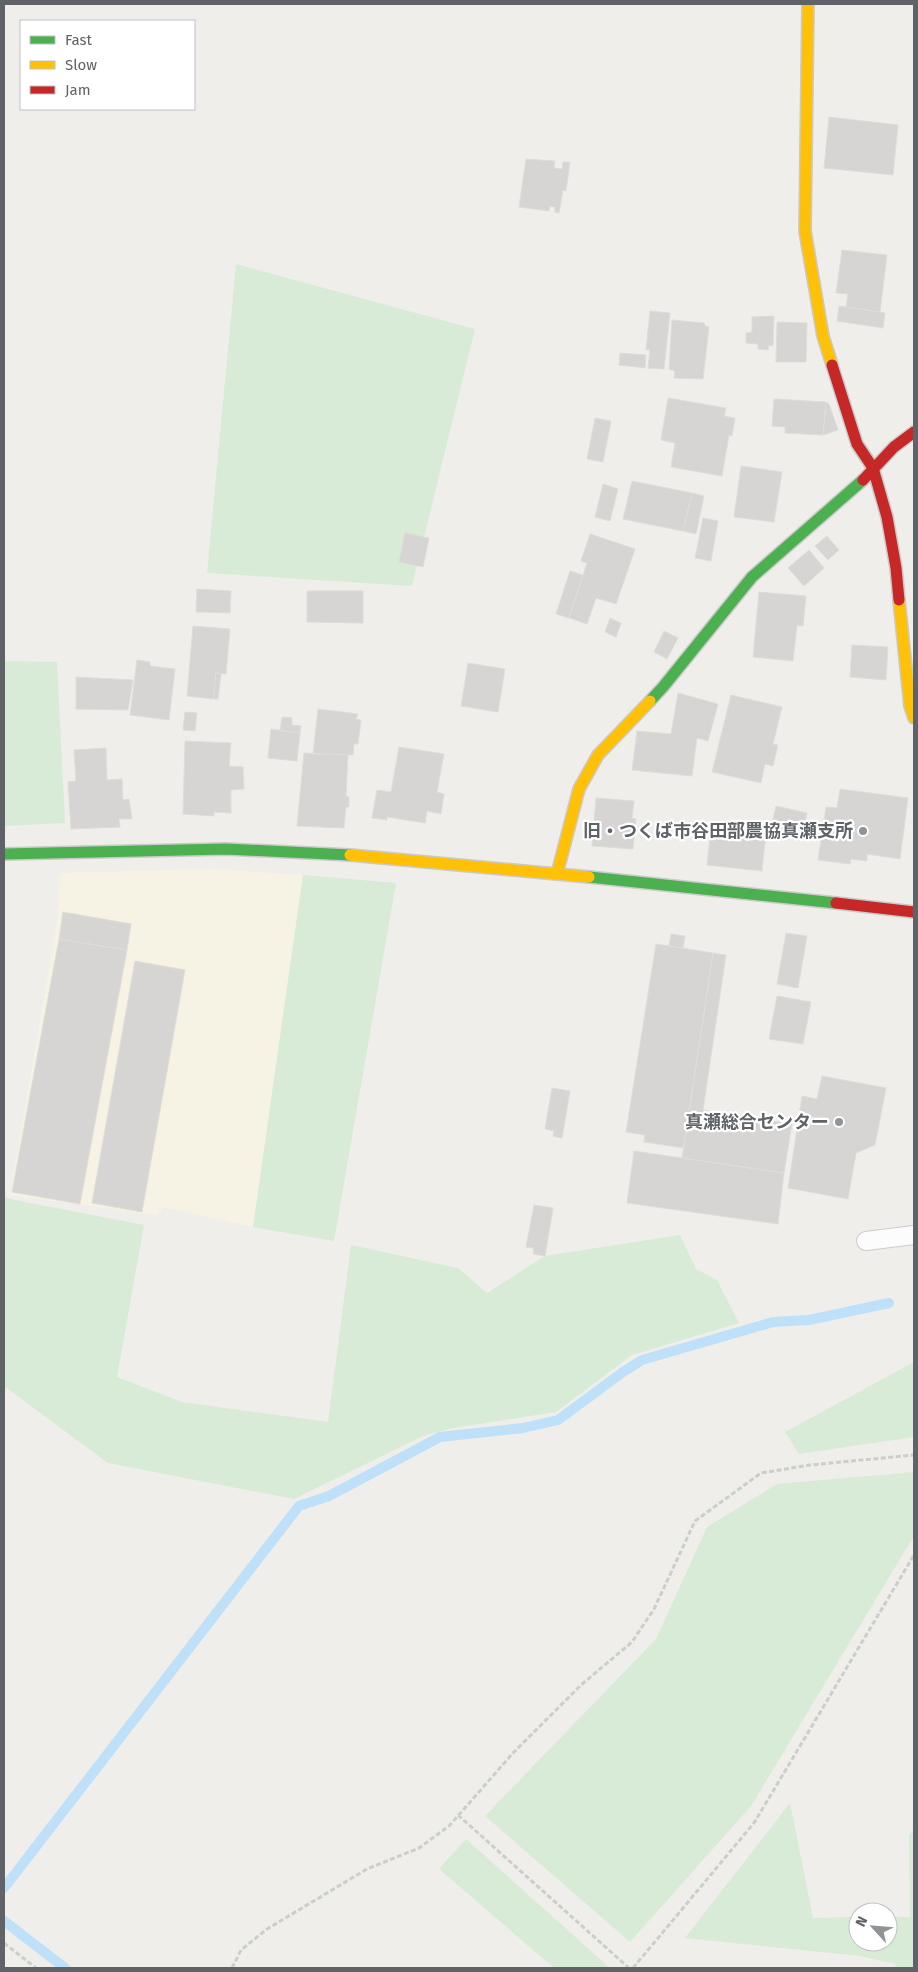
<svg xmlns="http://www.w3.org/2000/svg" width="918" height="1972" font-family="'Fira Sans','Noto Sans JP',sans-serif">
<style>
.commercial{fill:#f7f3e4}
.green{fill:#d8ebd6}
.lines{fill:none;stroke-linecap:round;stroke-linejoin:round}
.stream{stroke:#bfe0f9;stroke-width:10}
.building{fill:#d6d5d3;stroke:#deddd9}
.lane-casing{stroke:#cbcccc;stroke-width:20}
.fast-casing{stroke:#cacacb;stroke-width:14}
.slow-casing{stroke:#cacacb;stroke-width:14}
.jam-casing{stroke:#cacacb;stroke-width:14}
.path{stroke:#cacfcc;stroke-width:3;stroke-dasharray:5 2.5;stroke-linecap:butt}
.lane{stroke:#fdfcfc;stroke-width:18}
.fast{stroke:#4caf50;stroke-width:11}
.slow{stroke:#ffc107;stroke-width:11}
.jam{stroke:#c62828;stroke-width:11}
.poi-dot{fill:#919496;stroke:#fff;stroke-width:2}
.labels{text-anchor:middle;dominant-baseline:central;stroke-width:4.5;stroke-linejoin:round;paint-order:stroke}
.poi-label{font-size:18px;font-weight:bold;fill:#5f6368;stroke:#fff;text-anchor:end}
</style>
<rect width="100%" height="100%" fill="#efeeea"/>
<path class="commercial" d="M213,869L303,875L253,1227L163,1207L157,1215L10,1195L58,917L60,873Z"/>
<path class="green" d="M236,264L475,329L412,586L207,573Z
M4,661L57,662L65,823L4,826Z
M303,875L396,883L334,1241L253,1227Z
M4,1197L20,1201L144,1225L117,1377L182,1402L328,1422L351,1245L458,1268L487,1293L545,1256L680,1235L696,1269L717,1280L739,1323L632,1355L556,1412L453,1428L423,1436L294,1499L108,1463L4,1386Z
M914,1362V1437L799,1454L785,1432Z
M914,1472V1536L751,1806L630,1942L485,1816L656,1639L707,1527L777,1484Z
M790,1803L813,1918L858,1917V1942H888V1917H910L909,1835L914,1830V1968H896L895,1964L860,1956L685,1938Z
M466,1839L610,1968H554L439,1869Z"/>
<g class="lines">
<path class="stream" d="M4,1888L299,1506L329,1496L440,1437L523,1428L558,1420L623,1372L642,1360L773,1322L809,1320L889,1303
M4,1921L65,1968"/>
</g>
<path class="building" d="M829,117L898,125L893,175L824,168Z
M526,159L555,161L554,168L562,169L563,162H570L566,191L563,190L559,213L555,212V207L550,206L549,211L519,207Z
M842,250L887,255L880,312L846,307L848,294L836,293Z
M839,306L885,313L883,328L837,321Z
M650,311L670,313L664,369L648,368L650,350H646Z
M774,316L773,346L769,345L768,350L758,349V344L746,343V333L752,332V317Z
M672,320L704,323L705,326L709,327L703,379L674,378L675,371L669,369Z
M777,322L807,323L806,362H776Z
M620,353L646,355L645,368L619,365Z
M668,398L726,408L724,416L735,418L732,436L729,435L722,476L671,467L675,443L661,440Z
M774,399L826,402L823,435L785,433V427L772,426Z
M826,402L829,404L838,430L823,435Z
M595,418L611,421L603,462L587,459Z
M741,466L782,472L774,522L734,517Z
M632,481L692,493L683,531L623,519Z
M603,484L618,489L610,521L595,517Z
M692,493L704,496L696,534L683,531Z
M703,518L718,521L711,561L695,558Z
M405,533L429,538L423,567L399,562Z
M590,534L635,549L616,604L596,598L587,624L569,618L587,563L581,561Z
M827,536L839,550L828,560L815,546Z
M809,550L824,568L804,586L788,568Z
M570,571L583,575L569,618L556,614Z
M197,589L231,591L230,613L196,612Z
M307,591H363V623L307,622Z
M759,592L806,596L803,626L797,625L793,661L753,657Z
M610,618L621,623L616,637L605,632Z
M193,626L230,629L226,674L216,673L213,699L187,696Z
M664,631L678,638L667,659L654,652Z
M852,645L888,647L886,680L850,677Z
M137,660L150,662V666L175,669L169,720L130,715Z
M468,663L505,669L498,712L461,706Z
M216,673L221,674L218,699H213Z
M76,677L133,680L128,710L76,709Z
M678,693L718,704L708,741L697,738L692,776L632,770L637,731L671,734Z
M731,695L782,707L773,744L778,745L773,766L765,764L761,783L712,772Z
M318,709L358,714L356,719L361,720L358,744H354L353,755L313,754Z
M185,712L197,713L195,731L183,730Z
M282,717L292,718V725L301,726L300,733L280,731Z
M271,729L300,733L297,761L268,758Z
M185,741L231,743L229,766L243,767L244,789L231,790V813L214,812V816L183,814Z
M399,747L444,754L437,792L444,794L441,814L427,811L425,823L387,817V820L372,818L377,790L391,792Z
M106,748L107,780L122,779L123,800L129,799L132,819H119L120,827L71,829L68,782L76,781L74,750Z
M304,753L348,755L346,796L349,797V807H346L344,828L297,826Z
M840,789L908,798L900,859L867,854V861L851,859L850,864L818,860L826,807L837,808Z
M596,798L634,801L632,818L636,819L633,849L592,846Z
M776,806L807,813L801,840L770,833Z
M711,828L766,833L762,871L707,865Z
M63,912L131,924L127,950L59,939Z
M786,933L807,936L798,988L777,984Z
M671,934L685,936L683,948L669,946Z
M59,939L127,950L80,1204L12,1192Z
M656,944L713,953L684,1148L644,1142L645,1135L626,1132Z
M713,953L726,955L703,1110L792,1124L784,1173L682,1158Z
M135,961L185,970L142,1212L92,1203Z
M777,996L811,1002L803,1044L769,1039Z
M822,1076L886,1088L875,1145L856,1153L848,1199L788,1188L802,1096L817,1099Z
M552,1088L570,1091L562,1138L553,1136L554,1131L545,1129Z
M634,1151L784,1173L778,1224L627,1203Z
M534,1205L553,1208L545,1256L533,1254L534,1248L526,1247Z"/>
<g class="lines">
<defs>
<path id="lane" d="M866,1241L914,1235"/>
<path id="fast" d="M650,701L663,687L752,577L863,480
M4,854L226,849L350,855
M589,877L836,903"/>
<path id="slow" d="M808,4L805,231L823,336L832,365
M899,600L910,706L914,718
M350,855L589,877
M557,874L579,789L598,755L650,701"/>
<path id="jam" d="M832,365L857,444L873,468L887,517L896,568L899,600
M863,480L894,447L914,432
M836,903L914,912"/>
</defs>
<use href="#lane" class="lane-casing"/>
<use href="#fast" class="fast-casing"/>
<use href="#slow" class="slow-casing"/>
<use href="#jam" class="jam-casing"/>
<path class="path" d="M458,1815L629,1968
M4,1943L36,1968
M232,1968L241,1950L267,1929L367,1869L419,1848L449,1826L514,1752L581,1685L632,1642L654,1609L695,1521L761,1473L810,1465L914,1455
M633,1968L754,1823L914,1555"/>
<use href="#lane" class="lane"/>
<use href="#fast" class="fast"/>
<use href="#slow" class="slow"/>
<use href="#jam" class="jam"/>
</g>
<g class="poi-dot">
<circle cx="863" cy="831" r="5"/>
<circle cx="839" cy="1122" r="5"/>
</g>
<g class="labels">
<g class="poi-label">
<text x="853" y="831">旧・つくば市谷田部農協真瀬支所</text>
<text x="829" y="1122">真瀬総合センター</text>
</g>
</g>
<rect width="918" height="1972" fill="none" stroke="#5f6368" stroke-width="10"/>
<rect x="20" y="20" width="175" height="90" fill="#ffffff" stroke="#bfc1c3"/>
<rect x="30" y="36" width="25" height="8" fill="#4caf50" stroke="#bfc1c3"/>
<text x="65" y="45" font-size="15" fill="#5f6368">Fast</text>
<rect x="30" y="61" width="25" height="8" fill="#ffc107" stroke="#bfc1c3"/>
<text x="65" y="70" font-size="15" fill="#5f6368">Slow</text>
<rect x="30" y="86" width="25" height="8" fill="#c62828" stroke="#bfc1c3"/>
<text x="65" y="95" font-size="15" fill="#5f6368">Jam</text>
<g transform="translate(873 1927) rotate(296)"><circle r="24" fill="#ffffff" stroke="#bfc1c3"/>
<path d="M0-4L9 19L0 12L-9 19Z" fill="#919496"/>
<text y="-8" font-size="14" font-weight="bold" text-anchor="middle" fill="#5f6368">N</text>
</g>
</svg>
